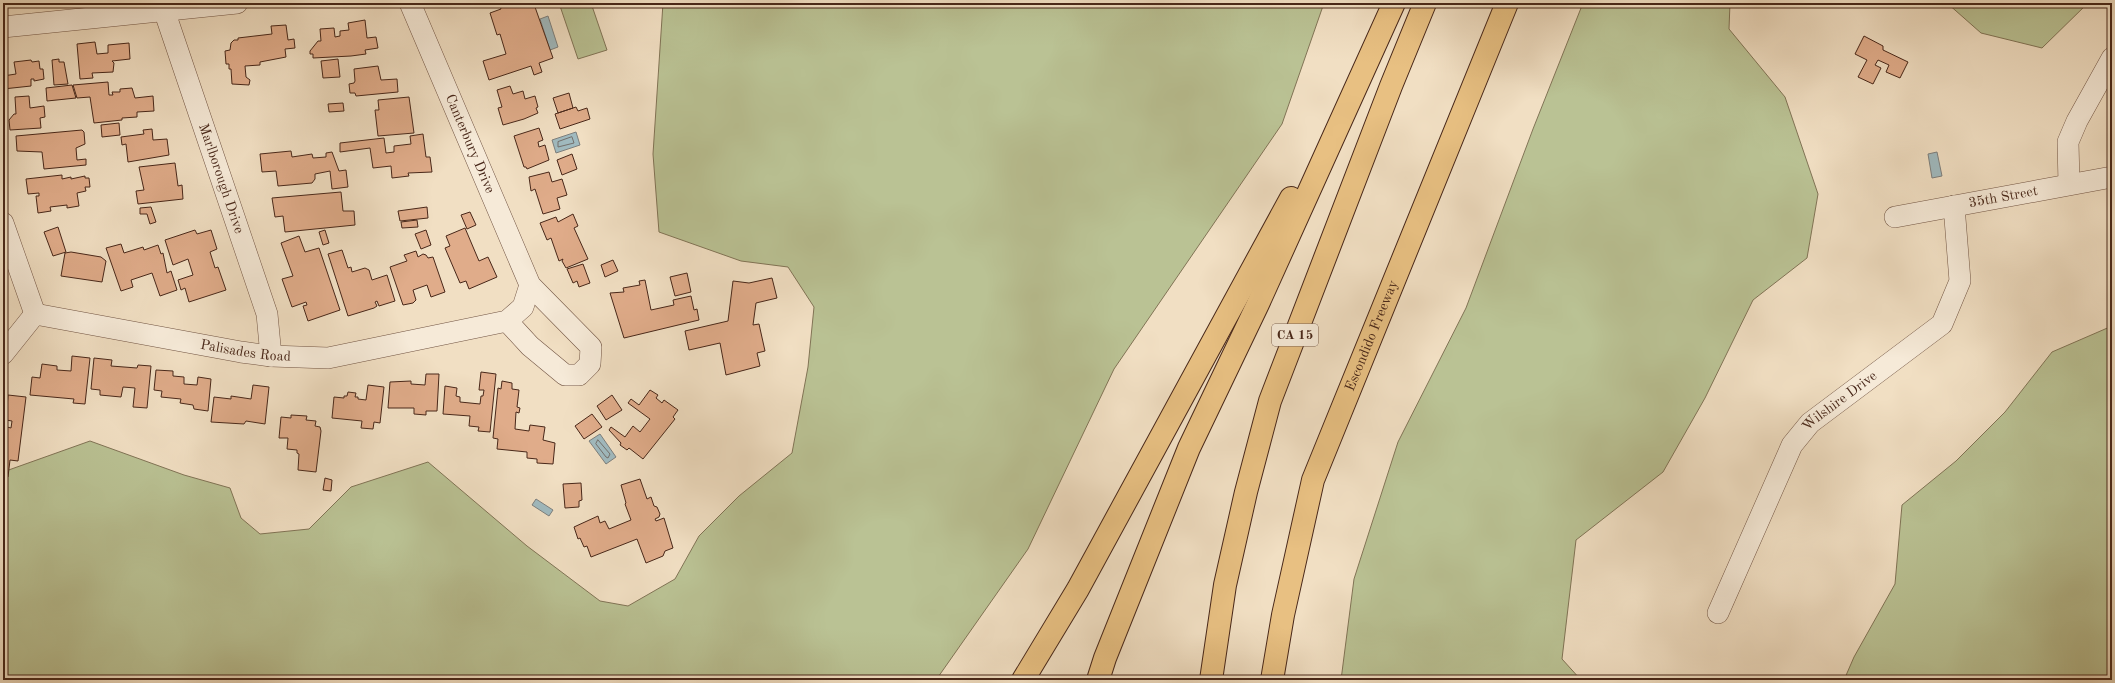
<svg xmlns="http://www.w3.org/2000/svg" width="2115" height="683" font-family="'Old Standard TT',serif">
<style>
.green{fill:#bac294;stroke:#817456}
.water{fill:#a0babf;stroke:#7d7f7d}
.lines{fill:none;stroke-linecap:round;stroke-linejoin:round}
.shore{stroke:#74706c;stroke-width:1}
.building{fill:#e0ac8a;stroke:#482719}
.minor-casing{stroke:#725544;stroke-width:22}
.highway-casing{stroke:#482719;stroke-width:24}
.minor{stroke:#f6ead8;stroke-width:21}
.highway{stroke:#e8c082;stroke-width:22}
.labels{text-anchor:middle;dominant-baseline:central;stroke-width:3.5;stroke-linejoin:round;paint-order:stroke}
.shield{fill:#f6ead8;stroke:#7c6252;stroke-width:1}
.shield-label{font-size:13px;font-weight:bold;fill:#482719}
.street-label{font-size:14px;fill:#482719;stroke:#f6ead8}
</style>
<rect width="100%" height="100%" fill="#f1dfc3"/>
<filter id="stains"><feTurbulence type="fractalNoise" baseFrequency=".005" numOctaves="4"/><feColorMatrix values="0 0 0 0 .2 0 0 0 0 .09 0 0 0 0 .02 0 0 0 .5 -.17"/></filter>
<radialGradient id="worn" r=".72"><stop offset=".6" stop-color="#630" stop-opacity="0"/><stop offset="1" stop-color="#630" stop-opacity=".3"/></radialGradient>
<path class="green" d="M559,3H591L607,50L578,59Z
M663,3H1324L1282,124L1114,369L1028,549L936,680H3V472L90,441L184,475L230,488L241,518L260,534L309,529L351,487L428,462L527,546L600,601L628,606L675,579L699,536L739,496L792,453L808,367L814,307L788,267L741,261L659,232L653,154Z
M1583,3H1730L1729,29L1785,97L1818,194L1807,258L1753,300L1705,398L1663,472L1576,540L1562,659L1581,680H1341L1354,579L1398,442L1466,308L1533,129Z
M1947,3H2088L2042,48L1981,33Z
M2112,326V680H1844L1854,657L1895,584L1902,505L1956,461L2005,412L2052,352Z"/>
<path class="water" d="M548,16L558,47L550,50L540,19Z
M576,132L580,145L556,153L552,140Z
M1937,152L1942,176L1932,178L1928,154Z
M600,434L616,457L606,464L589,441Z
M536,499L553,510L549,516L532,505Z"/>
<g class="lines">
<path class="shore" d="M572,137L574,143L558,147V142Z
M598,440L610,454L608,458L606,457L596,444Z"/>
</g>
<path class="building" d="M499,3H549L535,7L553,58L539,63L542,72L534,75L531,66L489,80L483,61L506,54L500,34L497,35L490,13L501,9Z
M365,20L367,38L376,37L378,48L365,50L366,54L351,56L313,58V54H310V51L318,41H321L320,29L334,28L335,37L340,36V31L349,30L348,23Z
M286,25L288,40L294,39L295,48L285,49L286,57L260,62V65L245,66L246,77L250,80L249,85L232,84L231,69H229V64H226L225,51L230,50L231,43L234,40H238V38L272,34L271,26Z
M1864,36L1883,46V50L1908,62L1900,78L1886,72L1889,65L1878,60L1875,65L1881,68L1873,84L1858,77L1867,60L1855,54Z
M95,42L97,54L108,53V45L129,43L130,59L112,61L114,63L113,72L92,73L93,78L80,79L77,44Z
M59,59V62H64L68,84L54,85L52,60Z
M338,59L340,77L323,78L321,61Z
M31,60L32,62L39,61L40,69H43L44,79L34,81V79H31V86L3,89V76L16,74L14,62Z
M378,66L381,80L397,79L398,92L356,96L355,93H350L349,84L354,83L355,81L354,69Z
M108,82L109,95H113L112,92H120V89L132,88L135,98L153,96L154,111L137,112V117L122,118V120L94,123L90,97L77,98L73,85Z
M72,85L76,98L47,101L46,88Z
M510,86L513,94L523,91L525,99L535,96L538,107L536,108L538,113L524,119L503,125L498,108L502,107L497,90Z
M569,93L573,108L558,113L553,98Z
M29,96L30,108L44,106L45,117L40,118L41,128L10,130L9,120L14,114H16L15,97Z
M409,97L414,133L378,136L375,110H379L378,100Z
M343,103L344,111L329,112L328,104Z
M576,107L578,111L587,108L590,119L560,129L555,114Z
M119,123L120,135L102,137L101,125Z
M539,128L543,140L538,142L539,147L545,145L549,160L527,169L526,167H524L514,136Z
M152,129L153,140L167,139L169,155L128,162L126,144L122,145L121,137L144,134L143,130Z
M82,130L84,132L85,144L76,148L77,160L86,159V165L44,169L42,152L17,151L16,136Z
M423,134L426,157H430L432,172L408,173L409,176L392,178L391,166L373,168L370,148L340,152V143L384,138L386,153L394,152V146L411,144L410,136Z
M291,151L292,157L312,154L313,158L326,157V153L332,152L339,171L346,170L348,187L332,189L330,171L315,174V179L312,183L278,186L276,171L262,172L260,154Z
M572,154L577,169L562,175L557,160Z
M175,163L178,186L182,185L183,199L138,204L136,191L144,190L139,167Z
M549,172L552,182L562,179L567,195L557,198L560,209L543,214L535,189L531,191L529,177Z
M62,175V179L71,177V179L85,176V178H89L90,187H85L86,191L77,193L79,206L67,208V205L50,207L51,211L38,213L36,196H39V193L28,194L26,179Z
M341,192L343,211H354L355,225L285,232L283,216L275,217L272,198Z
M151,207L156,222L150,224L147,214H140V208Z
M427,207L428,218L400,221L398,211Z
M470,212L476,225L467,229L461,215Z
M573,214L578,226L574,228L588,259L566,268L562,261L563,259L559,261L551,238L547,240L540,223L556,217L558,222Z
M417,220L418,227L402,228L401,222Z
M58,227L66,252L53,256L44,232Z
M465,228L479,261L488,257L497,277L469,289L466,281L460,283L445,248L450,246L446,236Z
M195,230L197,234L211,230L217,249L210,252L215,268L218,267L226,290L189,302L185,288L181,290L178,280L193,275L188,259L173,265L165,240Z
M325,230L329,243L323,245L319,232Z
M426,230L431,245L421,249L415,234Z
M299,236L305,252L319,248L340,310L308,321L303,306L307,305L306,302L292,307L282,279L293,276L281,243Z
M121,244L124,253L143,247L144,250L158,245L161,254L163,253L167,273L171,271L177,290L160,296L152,273L131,280L133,287L121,291L106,248Z
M342,250L348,268L351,267L352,272L365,268L369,270L372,280L387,275L395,301L379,306L377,301L375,302L377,306L374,308L348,316L328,254Z
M416,251L418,257L423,254L426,255L428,258L433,257L445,292L431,297L427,285L413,290L416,300L413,303L403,305L390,267L407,261L404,255Z
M71,252L101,257L106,261L102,282L61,276L65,253Z
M613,260L618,271L605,277L601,265Z
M583,264L590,283L579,287L577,281L573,283L567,269Z
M687,273L691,292L675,296L670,277Z
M772,278L777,298L756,303L753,325L759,324L765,351L757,353L760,366L726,375L720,343L689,350L685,331L728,321L733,281L749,283Z
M645,280L651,310L674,305L673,300L691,296L694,310L697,309L699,320L624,338L610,293L624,292L623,288L640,285L639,281Z
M72,356L90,358L85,404L73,403L74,399L30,395L32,377L40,378L42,364L57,366V370L71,371Z
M94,358L112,360L111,366L137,368L138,365L151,366L147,408L133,407L135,388L123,387L121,397L100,395V390L91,389Z
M156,370L173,371V376L184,377V384L197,385L198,377L211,379L208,411L194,409L193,405L180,403L181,399L161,397L162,391L154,390Z
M481,372L496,374L490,432L478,431L479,427L469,426L470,416L443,414L445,386L457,388L456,396L460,397V402L480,404L481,396H483L484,390H479Z
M426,374H439L437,411H426V415L414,414V408H388L390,382L411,381V384L425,385Z
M502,381L512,383V389L519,390L517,407L520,408L519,413L516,412L515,429L529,431L530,425L545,427L543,440L555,443L553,464L537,463V459L527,458V452L497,449L498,439L493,438L498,388L501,389Z
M253,385L269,387L265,424L246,421L244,424L211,422L214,397L231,399V396L251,399Z
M368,385L384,387L380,423L374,422L373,429L361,428L362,421L332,418L334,397L344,398V396H347L348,392L356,393L355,397H358V399L366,400Z
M650,390L658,395L656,398L662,403L664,400L678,410L673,417L675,419L643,459L629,448L627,450L620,445L621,443L609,430L611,427L625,437L633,426L640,432L650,419L628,403L631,399L639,405Z
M8,395L26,397L18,461L10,460L8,477L3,476V448L7,427L11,428L12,421L6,420Z
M612,395L622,410L606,420L597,406Z
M592,414L602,427L584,439L575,426Z
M291,415L307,416L306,420L316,421L315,426L320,427L321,431L316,472L298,470L299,454L297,453V450L287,449L288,438H279L281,417L291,418Z
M325,478L332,480L331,491L323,490Z
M640,479L647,499L651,497L654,506L657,507L660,514L659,517L655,519L656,521L664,518L673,548L665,551L663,556L646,563L637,539L591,557L587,546L584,547L580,538L578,539L574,527L598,516L600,523L605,521L609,529L631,520L625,504L626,503L621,485Z
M581,483L582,500L579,501V507L565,508L563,484Z"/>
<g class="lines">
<defs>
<g id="minor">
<path id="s1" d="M165,3L164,10L267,314L271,356"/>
<path id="s2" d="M410,3L530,285L591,347L590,364L579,375H565L530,346L507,321"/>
<path d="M3,27L237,3"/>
<path d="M2069,184L2068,142L2077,121L2112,58"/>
<path id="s3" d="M1895,217L2112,177"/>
<path d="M3,223L35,314"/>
<path id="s4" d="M35,314L241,352L271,356L328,358L507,321L523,307L530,285"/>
<path d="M3,354L35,314"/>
<path id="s5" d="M1718,613L1792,445L1810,423L1942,324L1960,281L1954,206"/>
</g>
<g id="highway">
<path d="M1023,680L1078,589L1291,198"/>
<path d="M1098,680L1105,658L1189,448L1258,304L1394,3"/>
<path d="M1211,680L1225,585L1246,492L1270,401L1391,86L1425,3"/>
<path id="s6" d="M1272,680L1283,615L1313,480L1507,3"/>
</g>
</defs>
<use href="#minor" class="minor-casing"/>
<use href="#highway" class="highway-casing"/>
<use href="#minor" class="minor"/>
<use href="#highway" class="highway"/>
</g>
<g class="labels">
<rect class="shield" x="1272" y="324" width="46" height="22" rx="3"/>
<g class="shield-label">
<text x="1295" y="335">CA 15</text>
</g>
<g class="street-label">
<text stroke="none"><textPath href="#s2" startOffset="153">Canterbury Drive</textPath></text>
<text stroke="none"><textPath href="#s1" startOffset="185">Marlborough Drive</textPath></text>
<text stroke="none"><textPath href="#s3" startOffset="110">35th Street</textPath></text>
<text stroke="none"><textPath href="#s6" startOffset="360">Escondido Freeway</textPath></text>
<text stroke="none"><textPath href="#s4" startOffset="214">Palisades Road</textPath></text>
<text stroke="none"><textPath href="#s5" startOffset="249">Wilshire Drive</textPath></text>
</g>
</g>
<rect width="2115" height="683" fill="none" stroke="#f1dfc3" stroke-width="16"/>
<rect x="4" y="4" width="2107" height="675" fill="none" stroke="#482719" stroke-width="2"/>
<rect x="8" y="8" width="2099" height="667" fill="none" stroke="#482719"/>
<rect width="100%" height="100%" filter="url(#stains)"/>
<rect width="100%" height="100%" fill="url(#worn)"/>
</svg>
